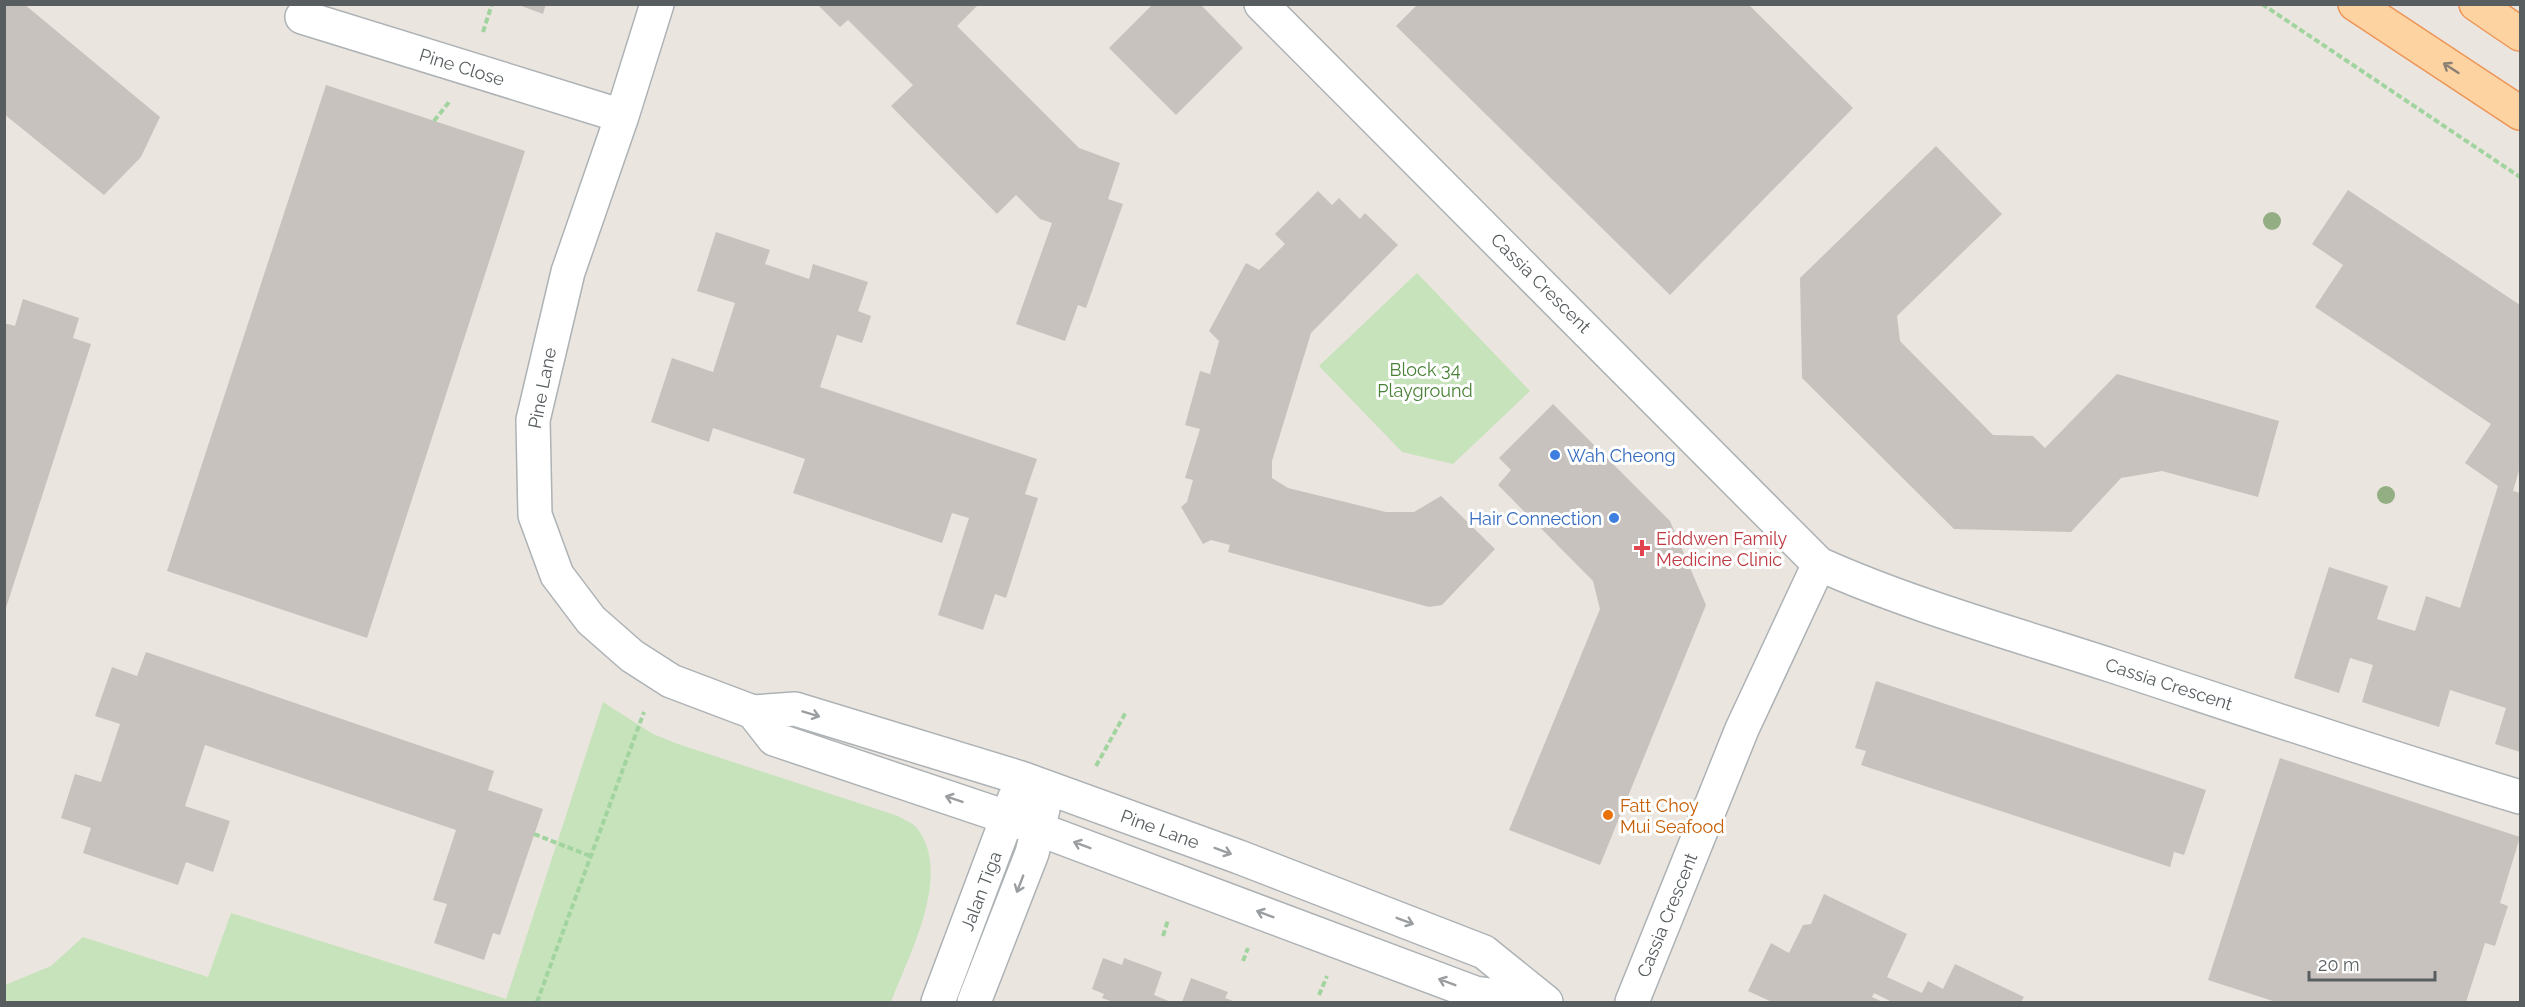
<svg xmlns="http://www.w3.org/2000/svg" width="2525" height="1007" font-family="Raleway,sans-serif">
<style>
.green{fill:#c7e3bb}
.building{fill:#c8c2be}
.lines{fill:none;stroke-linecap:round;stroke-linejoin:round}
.minor-casing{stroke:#adb2b5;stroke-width:36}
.primary-casing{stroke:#ed9556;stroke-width:36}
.path{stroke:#a1d49f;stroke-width:4;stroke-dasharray:6 3;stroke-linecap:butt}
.minor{stroke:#fff;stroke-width:33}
.primary{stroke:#fdd3a2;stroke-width:33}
.tree{fill:#92ae82}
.oneway{stroke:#8a8174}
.oneway2{stroke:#9b9ea0}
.shop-dot{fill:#3f7fe0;stroke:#fff;stroke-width:2}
.health-dot{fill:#e0444e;stroke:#fff;stroke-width:2}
.food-dot{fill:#e8710a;stroke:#fff;stroke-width:2}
.labels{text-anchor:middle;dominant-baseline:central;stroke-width:6;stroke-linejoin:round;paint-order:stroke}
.street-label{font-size:18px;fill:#585e60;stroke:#fff}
.park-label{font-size:18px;fill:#498136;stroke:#fff}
.shop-label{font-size:18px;fill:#366cbe;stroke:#fff;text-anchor:start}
.health-label{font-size:18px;fill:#be3a42;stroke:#fff;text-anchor:start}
.food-label{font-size:18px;fill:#c56008;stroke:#fff;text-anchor:start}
</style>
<rect width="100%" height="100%" fill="#ebe5df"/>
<path class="green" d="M1417,273L1530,391L1453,464L1402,452L1319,366Z
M603,702L653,734L678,744L898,816C904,820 913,823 917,828C953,875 909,954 891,1002L5,1001V985L51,966L83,937L208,977L231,913L506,999Z"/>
<path class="building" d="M4,4H24L160,117L141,157L104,195L4,114Z
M516,4H546L543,14Z
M817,4H979L957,26L1079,148L1120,163L1108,199L1123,204L1086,308L1078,305L1065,341L1016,324L1052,223L1040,219L1016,195L997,214L891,106L913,85L848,20L840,27Z
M1153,4H1200L1243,48L1176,115L1109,48Z
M1418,4H1748L1853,108L1670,295L1396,26Z
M326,85L525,151L367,638L167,571Z
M1936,146L2002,214L1897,316L1900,341L1993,435L2033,436L2045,448L2117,374L2279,421L2258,497L2162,471L2121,478L2071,532L1954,529L1802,378L1800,278Z
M2348,190L2520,305V467L2513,491L2520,493V752L2495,744L2506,708L2450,690L2439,727L2362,702L2373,665L2350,658L2339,693L2294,678L2329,567L2388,586L2377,619L2415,631L2426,596L2460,608L2498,486L2465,463L2491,424L2315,307L2343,265L2312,244Z
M1318,191L1332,205L1339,198L1360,219L1365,213L1398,245L1311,333L1272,461V478L1288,488L1386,512H1414L1441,496L1495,549L1442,605L1429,607L1228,552L1230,545L1211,540L1203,544L1181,507L1187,502L1193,480L1185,478L1200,429L1185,425L1200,371L1210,374L1219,341L1209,331L1246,263L1259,270L1285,244L1275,234Z
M716,232L770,250L765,264L809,279L813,264L868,282L858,311L871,316L862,343L837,335L820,387L1037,459L1025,494L1038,498L1006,598L995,594L983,630L938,615L969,518L952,513L942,543L793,493L805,459L713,428L709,442L651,422L672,358L713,372L735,303L697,291Z
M23,299L79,318L73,338L91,344L5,611L4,323L15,326Z
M1553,404L1670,521L1706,605L1600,865L1509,830L1600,609L1593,581L1498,485L1511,470L1499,458Z
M146,652L494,771L488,790L543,809L500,935L493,933L484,960L434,943L447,904L433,900L456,830L205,745L185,806L230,821L213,872L186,862L178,885L83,853L91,828L61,818L75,774L101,782L120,724L95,716L112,667L137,676Z
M1876,681L2206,790L2184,855L2174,852L2170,867L1861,765L1866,751L1855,748Z
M2280,758L2520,837L2500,903L2508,906L2495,946L2485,943L2466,1002H2276L2208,980Z
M1824,894L1907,934L1887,977L1922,993L1928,981L1943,989L1955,964L2024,997L2021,1002H1892L1874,993L1872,997L1883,1002H1772L1748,991L1771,943L1789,953L1803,925L1811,924Z
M1103,958L1122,965L1124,958L1162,972L1154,995L1171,1002H1113L1102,998L1104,994L1092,989Z
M1191,978L1228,992L1225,998L1236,1002H1182Z"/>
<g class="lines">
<defs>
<path id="minor" d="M657,4L622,116L568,272L533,420L535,515L557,575L591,620L632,656L671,681L753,712L795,709L1021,778L1239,857L1484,952L1546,1002
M1261,4L1819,564C1910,605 2015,634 2110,665C2247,710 2383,756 2520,797
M302,17L622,116
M753,712L774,739L1009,818L1475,993L1545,1002
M938,1002L1015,797
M974,1002L1032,853L1043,809
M1632,1002L1742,729L1819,564"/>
<path id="primary" d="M2355,4L2520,113
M2476,4L2520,34"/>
</defs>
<use href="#minor" class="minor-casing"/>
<use href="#primary" class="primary-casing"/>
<path class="path" d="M2262,4L2520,177
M483,32L492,4
M434,121L449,102
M1096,766L1126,712
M534,834L590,856
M1163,936L1168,920
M1243,961L1248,948
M1319,995L1327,976
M537,1002L644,712"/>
<use href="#minor" class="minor"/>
<use href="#primary" class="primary"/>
</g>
<g class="tree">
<circle cx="2272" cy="221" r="9"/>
<circle cx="2386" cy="495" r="9"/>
</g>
<defs><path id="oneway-shaft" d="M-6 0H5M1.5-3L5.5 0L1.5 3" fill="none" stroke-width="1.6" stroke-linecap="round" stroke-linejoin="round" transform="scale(1.5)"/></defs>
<use class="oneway" href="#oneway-shaft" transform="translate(2451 68) rotate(-147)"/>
<g class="oneway2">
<use href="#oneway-shaft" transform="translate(811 714) rotate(17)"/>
<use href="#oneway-shaft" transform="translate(954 799) rotate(-161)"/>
<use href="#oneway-shaft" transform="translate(1082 845) rotate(-159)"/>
<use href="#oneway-shaft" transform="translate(1223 851) rotate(20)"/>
<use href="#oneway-shaft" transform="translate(1020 884) rotate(111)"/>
<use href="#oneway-shaft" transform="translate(1265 914) rotate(-159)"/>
<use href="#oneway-shaft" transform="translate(1405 921) rotate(21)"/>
<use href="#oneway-shaft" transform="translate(1447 982) rotate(-159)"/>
</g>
<g class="shop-dot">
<circle cx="1555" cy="455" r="6"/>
<circle cx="1614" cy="518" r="6"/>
</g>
<path class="health-dot" d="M1639 539h6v6h6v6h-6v6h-6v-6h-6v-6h6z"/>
<circle class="food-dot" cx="1608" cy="815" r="6"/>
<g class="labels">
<g class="street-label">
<text transform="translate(462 67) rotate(17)">Pine Close</text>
<text transform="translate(1541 283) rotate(45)">Cassia Crescent</text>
<text transform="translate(542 388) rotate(-79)">Pine Lane</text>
<text transform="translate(2169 684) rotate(18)">Cassia Crescent</text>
<text transform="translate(1160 829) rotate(20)">Pine Lane</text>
<text transform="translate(981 891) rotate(-69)">Jalan Tiga</text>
<text transform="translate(1667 915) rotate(-68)">Cassia Crescent</text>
</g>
<g class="park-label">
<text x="1425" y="369">Block 34<tspan x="1425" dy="21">Playground</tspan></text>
</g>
<g class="shop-label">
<text x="1567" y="455">Wah Cheong</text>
<text x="1602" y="518" text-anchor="end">Hair Connection</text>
</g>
<g class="health-label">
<text x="1656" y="538">Eiddwen Family<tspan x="1656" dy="21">Medicine Clinic</tspan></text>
</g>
<g class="food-label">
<text x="1620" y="805">Fatt Choy<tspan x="1620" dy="21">Mui Seafood</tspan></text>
</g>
</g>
<rect width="2525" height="1007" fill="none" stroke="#585e60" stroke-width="12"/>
<path d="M2309 971v9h126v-9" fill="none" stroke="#585e60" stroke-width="3"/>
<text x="2318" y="971" font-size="18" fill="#585e60" stroke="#ffffff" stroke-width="4.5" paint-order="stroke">20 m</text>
</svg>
